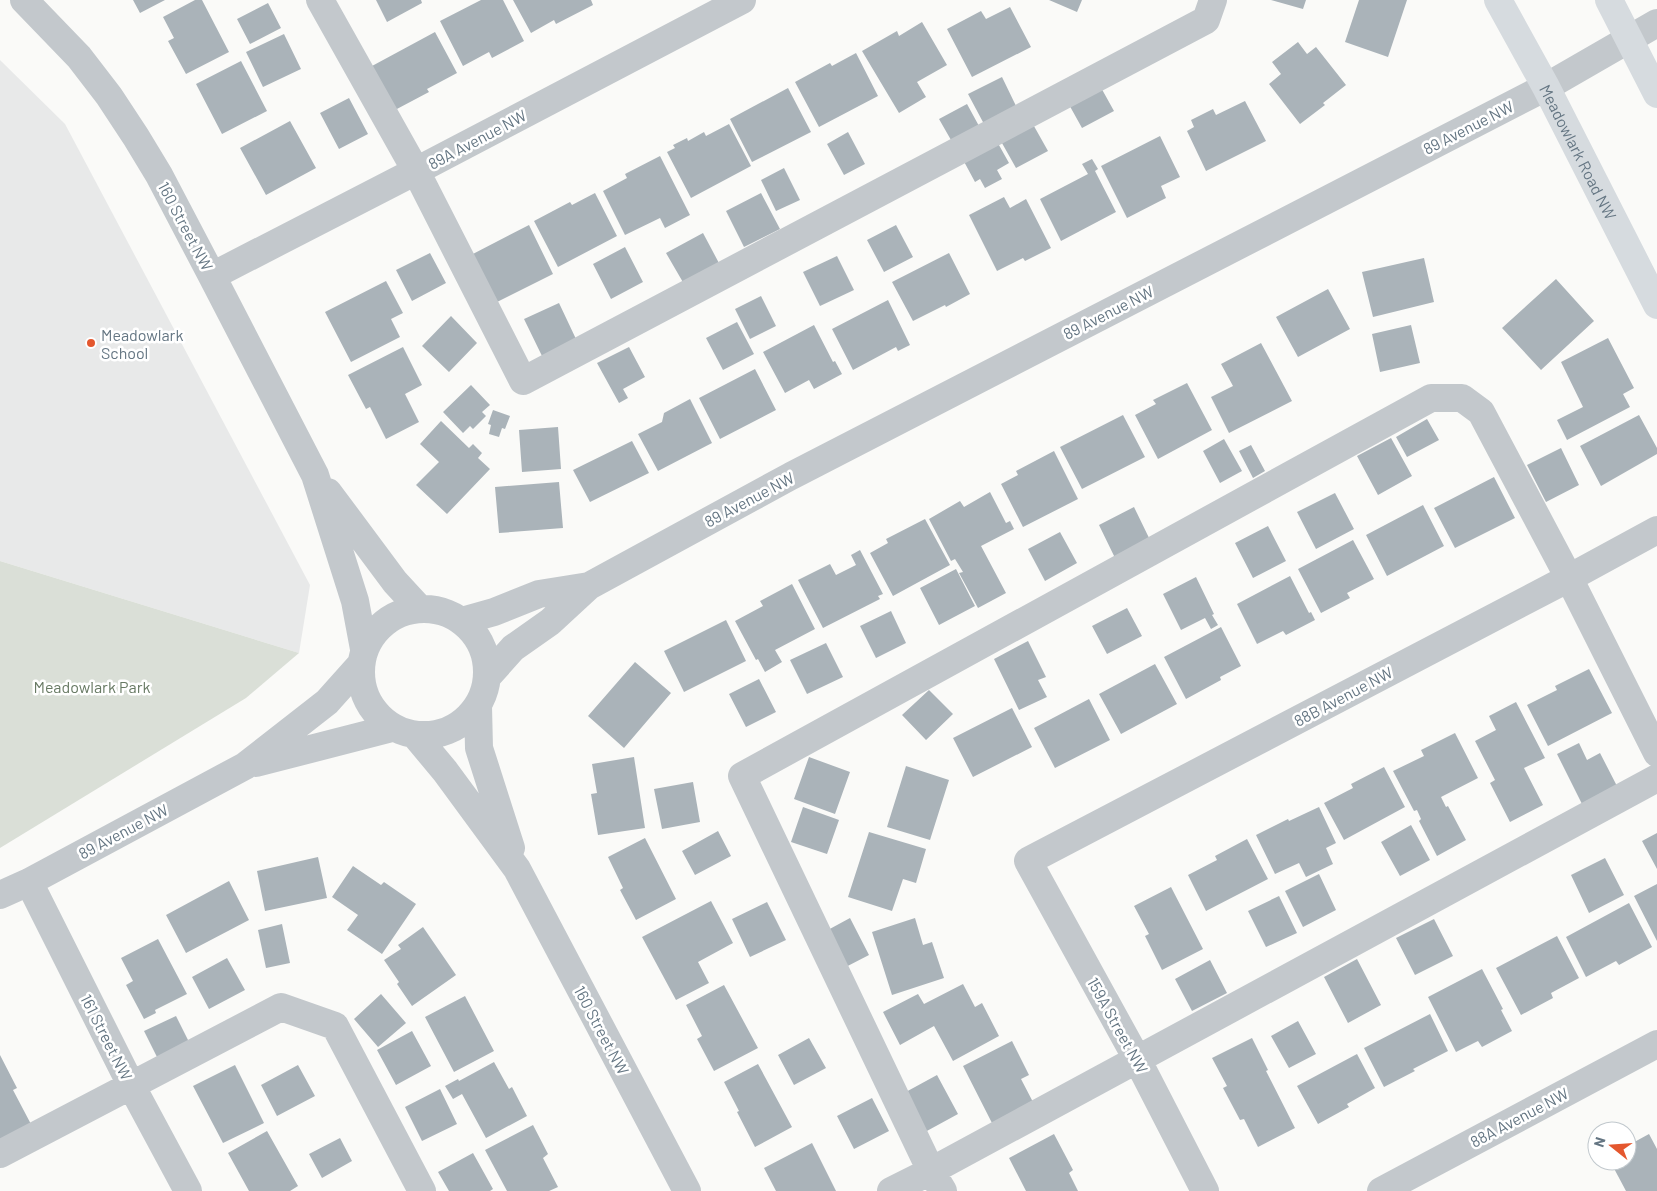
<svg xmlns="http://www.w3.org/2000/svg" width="1657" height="1191" font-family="Barlow,sans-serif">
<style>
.built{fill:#e8e9e9}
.green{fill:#dadfd7}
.building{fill:#aab3b9}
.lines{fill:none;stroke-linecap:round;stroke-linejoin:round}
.minor{stroke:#c3c8cc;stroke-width:28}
.major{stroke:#d6dbdf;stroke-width:28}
.poi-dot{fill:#e4572e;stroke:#fff;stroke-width:2}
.labels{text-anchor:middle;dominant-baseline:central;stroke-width:5;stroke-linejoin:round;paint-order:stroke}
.street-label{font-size:16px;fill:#657683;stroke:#fff}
.poi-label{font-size:16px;fill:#657683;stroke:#fff;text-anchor:start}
.park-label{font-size:16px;fill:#687a64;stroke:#fff}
</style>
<rect width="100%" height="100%" fill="#fafaf8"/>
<path class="built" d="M0,60L65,124L310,585L299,653L0,561Z"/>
<path class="green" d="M0,561L299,653L246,698L0,848Z"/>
<path class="building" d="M133,0H165L140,13Z
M195,0H202L229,52L186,74L168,41L174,38L163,17Z
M376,0H421L422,3L387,22Z
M481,0H503L524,41L492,58L489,52L463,66L440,21Z
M513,0H591L593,5L556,24L554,20L531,33Z
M1049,0H1082L1077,12Z
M1271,0H1306L1303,9Z
M1359,0H1407L1388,57L1345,42Z
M268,3L281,28L250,44L237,19Z
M1010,7L1031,47L972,77L947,29L981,11L986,19Z
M922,22L947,65L917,82L926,97L899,113L862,51L897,31L899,36Z
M435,32L457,73L427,89L429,92L395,110L372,66Z
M284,34L301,69L263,87L246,52Z
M1298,42L1307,54L1316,47L1346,85L1323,103L1325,105L1300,124L1269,84L1281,74L1272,62Z
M856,53L878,96L819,127L795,82L830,63L832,66Z
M241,61L267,111L222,134L196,84Z
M1002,77L1017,108L984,124L968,94Z
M1099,84L1114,111L1082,128L1067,101Z
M788,88L811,132L752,162L730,119Z
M349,98L368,134L339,149L320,113Z
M1245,101L1266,141L1206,171L1187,131L1194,127L1191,120L1213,109L1216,115Z
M967,104L979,126L951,140L939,119Z
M1030,119L1048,151L1016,168L998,136Z
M290,121L316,168L266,195L240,148Z
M729,124L751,166L691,198L667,152L675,148L673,145L687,138L688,141L704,132L706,136Z
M848,132L865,164L844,175L827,144Z
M1160,136L1180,177L1161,186L1166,198L1127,218L1101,166Z
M995,138L1009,163L997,170L1002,179L985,188L980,179L975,182L961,156Z
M660,156L690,215L665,228L660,218L625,235L603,191L627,178L625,174Z
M1092,159L1098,169L1095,171L1116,212L1061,241L1040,199L1088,174L1082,164Z
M784,168L800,200L776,211L761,180Z
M595,193L617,236L558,267L534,221L570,202L572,205Z
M761,193L780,229L744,247L726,211Z
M1004,197L1010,208L1026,199L1051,248L1025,261L1023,258L997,271L969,215Z
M529,225L553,274L493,304L469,256Z
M896,225L913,257L884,272L867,240Z
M703,233L720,265L684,284L666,253Z
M625,247L643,282L611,299L593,264Z
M430,253L446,283L412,301L396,270Z
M949,253L970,294L946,307L945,305L913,321L892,282Z
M837,256L854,290L820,306L803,272Z
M1424,258L1434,302L1373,317L1362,272Z
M1556,279L1594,321L1541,370L1502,328Z
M386,281L403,313L391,319L400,337L351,362L325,312Z
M1328,289L1350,329L1298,357L1276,317Z
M761,296L776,326L750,339L735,309Z
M888,300L910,345L898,351L896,347L853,370L832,329Z
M559,303L576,339L542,356L524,319Z
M451,316L477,343L449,372L422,346Z
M737,322L754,354L723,370L706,338Z
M814,325L833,362L835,361L842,374L814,389L809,380L785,393L763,352Z
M1411,325L1420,363L1380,372L1372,334Z
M1608,338L1634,388L1623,394L1630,407L1567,440L1557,420L1583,407L1561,362Z
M1261,343L1292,401L1229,433L1211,397L1233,386L1221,364Z
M403,347L422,385L405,394L419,422L386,439L370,407L366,409L348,375Z
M629,347L645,377L623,389L628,398L619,403L597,363Z
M755,369L776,410L720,439L699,398Z
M1187,383L1212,430L1158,459L1135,415L1156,404L1153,400Z
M471,385L490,405L482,412L486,416L473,429L470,426L463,433L443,412Z
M690,399L712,443L658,471L638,434L662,422L664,413Z
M493,410L510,416L505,429L502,428L499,437L489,434L491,425L488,424Z
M1123,415L1145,457L1082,489L1060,447Z
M1639,415L1657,448V454L1601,486L1580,446Z
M1427,419L1439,440L1407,457L1396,437Z
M441,421L469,448L473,444L482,453L478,458L490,469L447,514L416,485L439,462L420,444Z
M558,427L561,469L522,472L519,430Z
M1391,438L1412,476L1378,495L1357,456Z
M1224,439L1242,471L1220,483L1203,451Z
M632,441L649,473L590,502L573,470Z
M1251,445L1265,471L1253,478L1239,451Z
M1561,448L1579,485L1546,502L1527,465Z
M1054,451L1078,499L1023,527L1001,484L1018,475L1016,471Z
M1494,477L1515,518L1455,548L1434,508Z
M559,482L563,528L499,533L495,487Z
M990,492L1006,523L1010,521L1014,529L981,546L1006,593L978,608L959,573L963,572L955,559L951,561L929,519L960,501L964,507Z
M1335,493L1354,529L1316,549L1297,512Z
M1423,505L1444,546L1387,576L1366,535Z
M1134,507L1151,542L1116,560L1099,525Z
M925,519L950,565L893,596L870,553L888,543L886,539Z
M1268,526L1286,561L1253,578L1235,543Z
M1060,532L1077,563L1045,581L1028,549Z
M1353,540L1374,579L1347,593L1350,598L1321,613L1298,569Z
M860,550L883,594L878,596L880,599L823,628L798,580L830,564L836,575L856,565L851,555Z
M956,569L975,606L939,625L920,588Z
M1290,576L1309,613L1311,612L1315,620L1286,635L1283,631L1257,644L1237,604Z
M1196,577L1214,614L1212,615L1218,625L1211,629L1205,618L1181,630L1163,594Z
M792,584L815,629L775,650L782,662L765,672L758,659L756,660L735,621L763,606L760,601Z
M1127,608L1142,636L1107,654L1092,626Z
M891,611L906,643L876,658L860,626Z
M726,620L746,661L684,692L664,651Z
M1221,627L1241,666L1220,677L1221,680L1186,699L1164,657Z
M1028,641L1046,677L1038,680L1047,697L1019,710L994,659Z
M826,643L843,677L807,694L790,660Z
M635,662L671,693L624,748L588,716Z
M1155,664L1177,704L1121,734L1099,694Z
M1589,669L1612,713L1548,746L1527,705L1557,690L1555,686Z
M759,679L776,712L746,727L729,694Z
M929,690L953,714L926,740L902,715Z
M1089,699L1110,740L1055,768L1034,728Z
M1516,702L1545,758L1524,768L1543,805L1510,822L1490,783L1495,780L1475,741L1496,730L1489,716Z
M1012,708L1032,747L973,777L953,738Z
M1455,733L1478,778L1441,797L1446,807L1448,806L1466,840L1437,856L1419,821L1421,819L1417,810L1414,811L1393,771L1424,756L1421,750Z
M1579,743L1587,760L1600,753L1618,788L1583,806L1557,754Z
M634,757L645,828L598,835L591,794L597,793L592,764Z
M809,757L850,772L835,814L794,799Z
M906,766L949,780L930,840L887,827Z
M1384,767L1405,807L1344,840L1324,803L1353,788L1351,784Z
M693,782L700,822L662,829L654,789Z
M803,807L839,820L827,854L791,842Z
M1319,807L1336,843L1326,848L1333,864L1306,877L1299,863L1275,874L1256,835L1288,819L1289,821Z
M1411,825L1430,860L1400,876L1381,842Z
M718,831L731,856L695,875L682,851Z
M869,832L926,849L916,883L903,879L892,911L848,897Z
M1657,833V869L1642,841Z
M645,838L676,899L636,920L620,890L623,888L608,857Z
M1247,839L1268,879L1206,911L1188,875L1217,860L1215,856Z
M318,857L327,898L265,911L257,871Z
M1605,858L1624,895L1589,913L1571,875Z
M353,866L381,885L384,882L416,904L382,954L347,930L358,915L332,897Z
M1319,874L1336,910L1303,927L1285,891Z
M229,881L249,920L186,953L166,915Z
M1657,884V941L1634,896Z
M1171,887L1203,949L1162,970L1145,936L1149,934L1134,906Z
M1279,896L1297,933L1266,947L1248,911Z
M711,901L733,943L698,962L709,983L676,1000L642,937Z
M767,902L786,940L750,957L732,919Z
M1629,903L1652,947L1619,965L1616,961L1586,977L1566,937Z
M850,918L869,955L838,971L826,931Z
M915,918L923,945L932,942L944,978L892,995L872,932Z
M1434,919L1453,956L1415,975L1396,938Z
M282,924L290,963L266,968L258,930Z
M423,927L456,975L412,1006L397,984L399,982L384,960L401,949L398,945Z
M1557,936L1579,978L1551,993L1553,998L1521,1015L1496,968Z
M158,939L187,994L155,1010L156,1013L144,1019L126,985L133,981L121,958Z
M227,958L245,990L209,1009L192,977Z
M1357,959L1381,1005L1348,1023L1324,977Z
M1210,960L1227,993L1192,1011L1175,979Z
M1482,969L1503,1009L1501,1010L1512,1031L1482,1047L1478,1041L1456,1052L1428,997Z
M963,984L975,1007L982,1003L999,1036L953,1061L934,1026L900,1045L883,1012L918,994L924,1004Z
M724,985L758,1048L714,1071L697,1039L702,1036L686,1005Z
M381,994L406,1023L378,1047L354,1019Z
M465,996L494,1051L454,1072L425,1017Z
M1430,1014L1448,1051L1413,1069L1415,1071L1384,1087L1364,1048Z
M176,1016L191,1046L159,1061L144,1031Z
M1298,1021L1316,1054L1289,1068L1271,1036Z
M412,1031L431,1066L396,1085L377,1050Z
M809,1038L826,1068L794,1085L778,1055Z
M1252,1038L1268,1070L1266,1071L1295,1128L1258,1147L1244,1119L1240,1120L1223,1088L1227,1086L1212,1058Z
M1012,1041L1029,1075L1021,1079L1034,1104L993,1125L963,1066Z
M1357,1054L1375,1088L1347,1104L1349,1107L1318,1124L1297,1086Z
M0,1055L17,1088L13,1090L33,1128L0,1146Z
M494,1062L509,1089L512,1087L527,1116L486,1138L462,1094L453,1099L445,1086L458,1079L459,1081Z
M758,1064L792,1127L755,1147L737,1112L739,1111L724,1082Z
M235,1065L264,1123L223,1143L193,1086Z
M298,1065L315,1096L277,1116L261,1085Z
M937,1075L958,1114L925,1132L904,1093Z
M440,1089L457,1124L422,1141L405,1107Z
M872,1098L889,1131L854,1149L837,1116Z
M533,1125L548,1154L543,1158L558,1187L549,1191H507L485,1150Z
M267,1131L298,1186L290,1191H249L228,1153Z
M1054,1134L1073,1170L1069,1173L1078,1191H1026L1009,1158Z
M1649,1134L1657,1149V1191H1626L1610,1161H1627V1146Z
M340,1138L352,1161L322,1178L309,1154Z
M812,1143L836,1191H776L764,1168Z
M473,1153L493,1189L490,1191H449L438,1172Z"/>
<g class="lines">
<path class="minor" d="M24,0L79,57L109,96L136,137L159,175L212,276L315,475L355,601L364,649
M320,0L416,171L523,381L1206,20L1213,0
M212,276L416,171L742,0
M328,492L395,582L419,608
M361 672a63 63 0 1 1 126 0a63 63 0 1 1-126 0Z
M462,621L494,612L539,594L589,586
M488,676L513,648L550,622L589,586L791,476L1546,87L1657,23
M478,706L479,748L511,848
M415,735L445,771L517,869L687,1191
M256,763L392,728
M29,882L131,1085L188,1191
M0,895L29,882L245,766L327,702L361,664
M0,1154L281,1007L335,1026L422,1191
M891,1191L931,1171L1657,778
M943,1191L931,1171L742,776L1431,398H1462L1481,412L1569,578L1657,753
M1205,1191L1137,1059L1028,861L1569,578L1657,530
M1381,1191L1657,1044"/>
<g class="major">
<path id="s1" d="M1498,0L1546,87L1657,305"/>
<path d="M1609,0L1657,94"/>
</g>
</g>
<circle class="poi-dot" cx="91" cy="343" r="5"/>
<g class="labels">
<g class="street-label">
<text transform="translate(1468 127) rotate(-27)">89 Avenue NW</text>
<text transform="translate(477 139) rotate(-28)">89A Avenue NW</text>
<text stroke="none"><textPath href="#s1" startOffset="172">Meadowlark Road NW</textPath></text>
<text transform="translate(186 226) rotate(62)">160 Street NW</text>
<text transform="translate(1108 312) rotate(-27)">89 Avenue NW</text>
<text transform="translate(749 499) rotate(-28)">89 Avenue NW</text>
<text transform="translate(1343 696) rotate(-28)">88B Avenue NW</text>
<text transform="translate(123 831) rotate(-28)">89 Avenue NW</text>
<text transform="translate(1118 1025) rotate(61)">159A Street NW</text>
<text transform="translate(602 1030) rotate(62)">160 Street NW</text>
<text transform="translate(107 1037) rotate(63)">161 Street NW</text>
<text transform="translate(1519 1117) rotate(-28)">88A Avenue NW</text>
</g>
<g class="poi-label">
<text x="101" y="334">Meadowlark<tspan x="101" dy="18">School</tspan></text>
</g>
<g class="park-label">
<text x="92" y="686">Meadowlark Park</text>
</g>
</g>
<g transform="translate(1612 1146) rotate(287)"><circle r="24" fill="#ffffff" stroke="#c1c8cd"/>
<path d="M0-4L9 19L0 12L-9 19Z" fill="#e4572e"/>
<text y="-8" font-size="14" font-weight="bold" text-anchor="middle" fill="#657683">N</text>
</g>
</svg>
